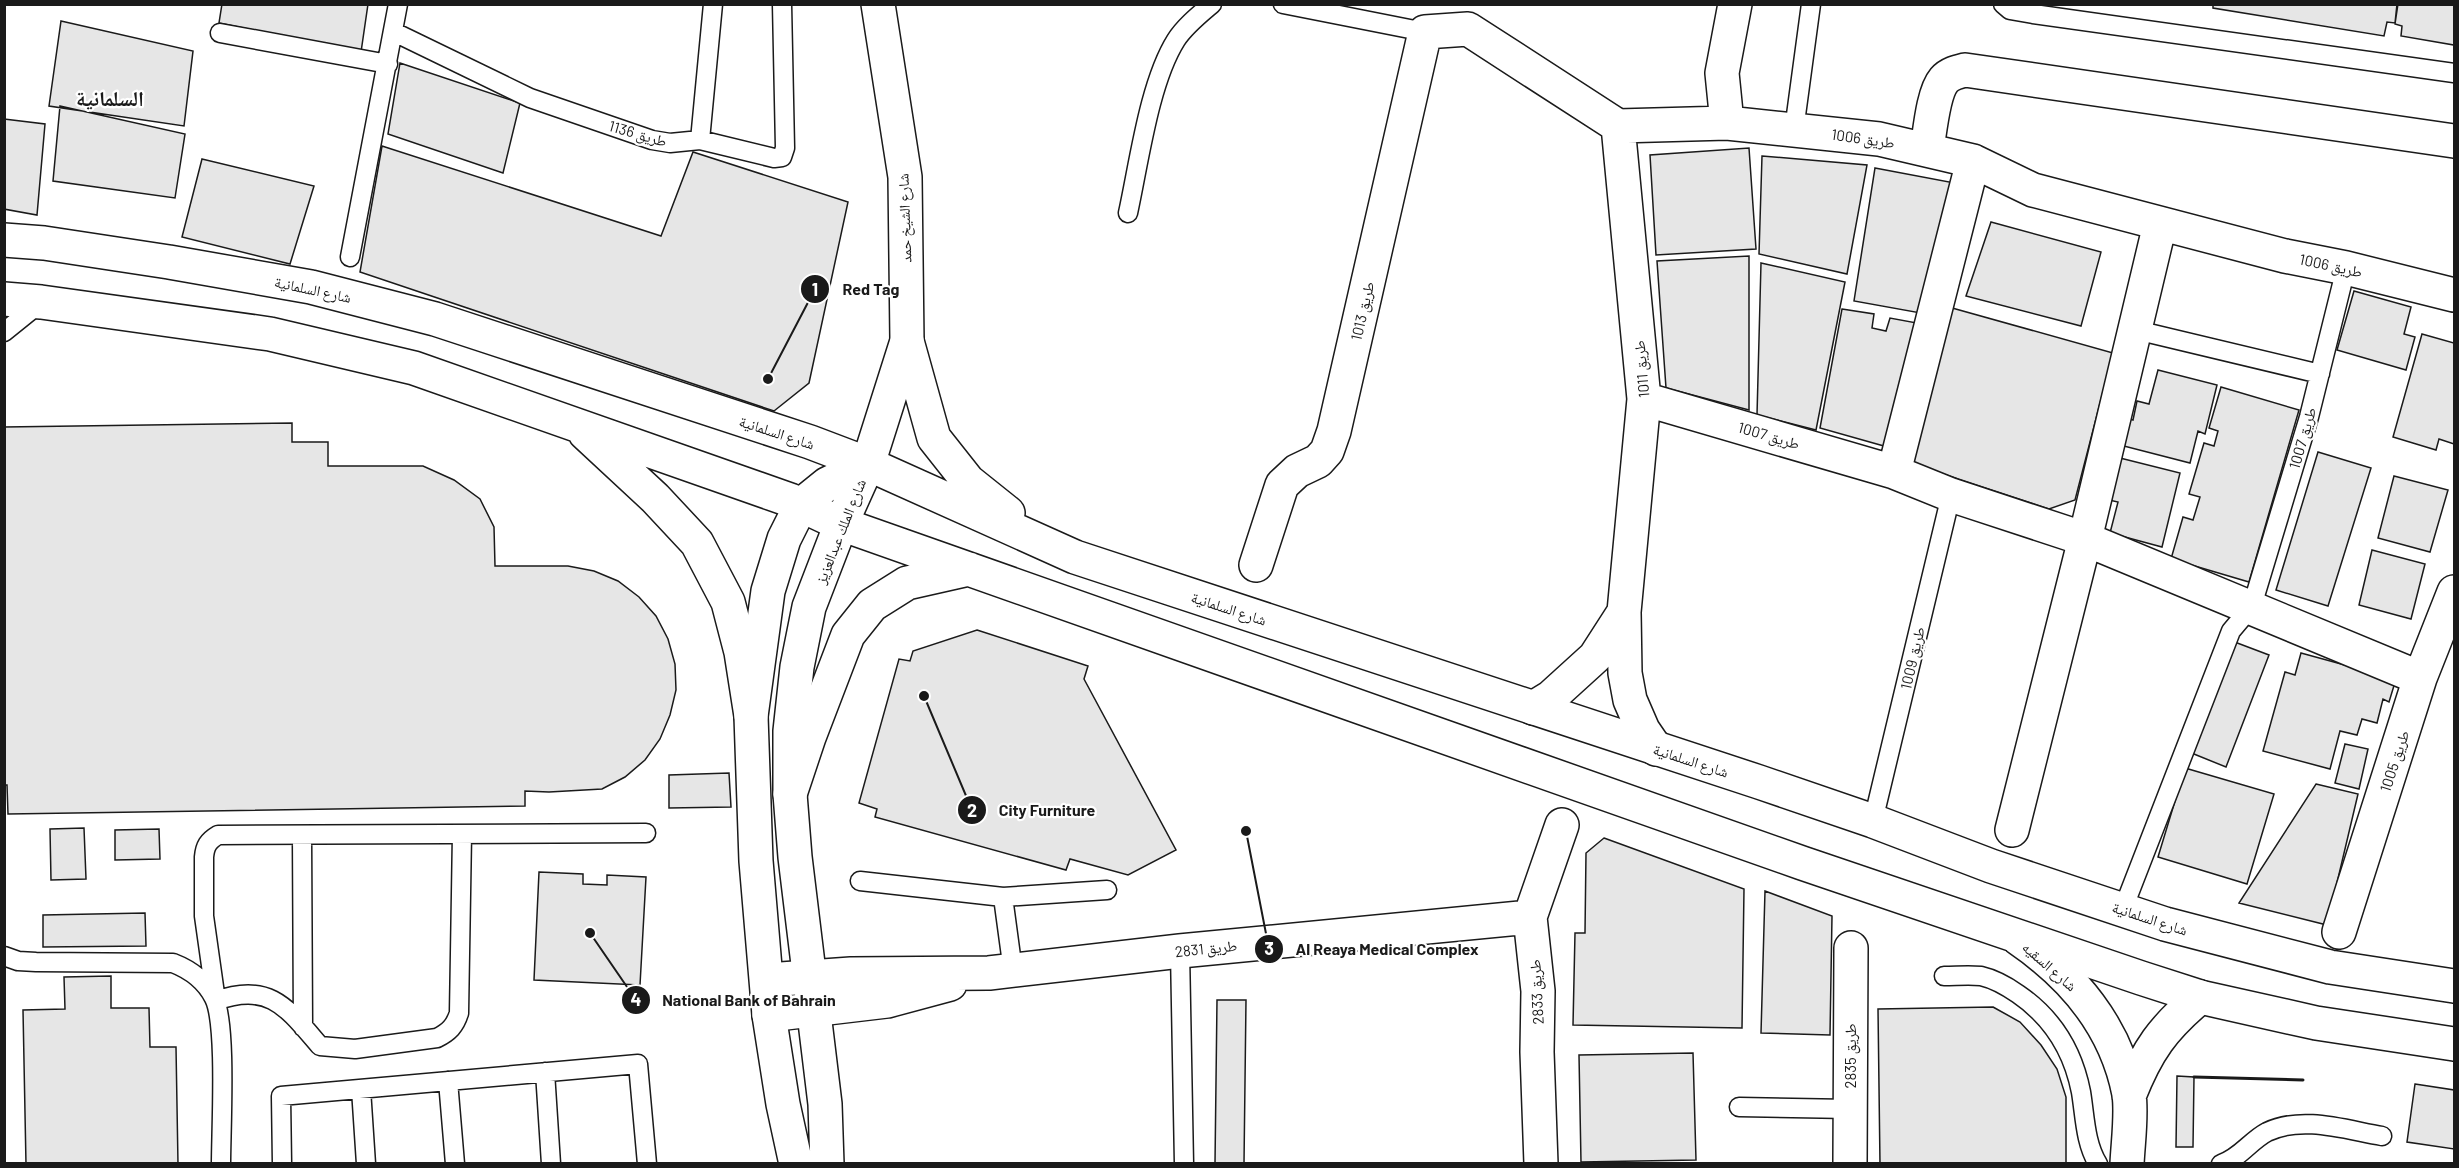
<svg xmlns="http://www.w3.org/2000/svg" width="2459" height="1168" font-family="Barlow,'Noto Naskh Arabic',sans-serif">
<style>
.building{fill:#e6e6e6;stroke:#1a1a1a;stroke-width:1.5}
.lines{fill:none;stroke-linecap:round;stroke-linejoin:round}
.service-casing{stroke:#1a1a1a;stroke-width:21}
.minor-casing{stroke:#1a1a1a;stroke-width:36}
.tertiary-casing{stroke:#1a1a1a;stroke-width:36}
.primary-casing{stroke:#1a1a1a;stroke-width:36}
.service{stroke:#fff;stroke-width:18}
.minor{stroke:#fff;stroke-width:33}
.tertiary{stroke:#fff;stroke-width:33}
.primary{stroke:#fff;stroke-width:33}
.wall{stroke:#1a1a1a;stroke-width:3}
.labels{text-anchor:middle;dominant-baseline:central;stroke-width:4.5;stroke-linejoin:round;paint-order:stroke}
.street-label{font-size:15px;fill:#1a1a1a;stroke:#fff}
.district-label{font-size:21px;font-weight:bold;fill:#1a1a1a;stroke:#fff}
.leader{fill:none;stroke:#1a1a1a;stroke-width:2}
.callout-dot{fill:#1a1a1a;stroke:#fff;stroke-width:2}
.mark-label{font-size:18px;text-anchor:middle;font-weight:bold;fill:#fff}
.callout-label{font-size:16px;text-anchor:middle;font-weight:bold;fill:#1a1a1a;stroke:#fff;stroke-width:4.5;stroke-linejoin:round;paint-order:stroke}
</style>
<rect width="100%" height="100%" fill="#fff"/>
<path class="building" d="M222,4H368L361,52L219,23Z
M2213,4H2397L2395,23L2387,22L2384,36L2213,8Z
M2398,4H2454V45L2401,36L2402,26L2395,24Z
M61,21L193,51L184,126L49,106Z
M400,63L520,103L503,173L388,134Z
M60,106L185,134L175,198L53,181Z
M4,119L45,124L37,215L4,209Z
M382,146L661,236L693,152L848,202L809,383L774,411L360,272Z
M1749,148L1756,249L1656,255L1650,155Z
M1762,156L1867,165L1847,274L1759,254Z
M202,159L314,186L290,264L182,237Z
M1875,168L1960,184L1926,314L1854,301Z
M1991,222L2101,252L2081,326L1966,296Z
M1749,256V410L1666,388L1657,261Z
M1761,263L1845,282L1816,430L1757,415Z
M2354,291L2411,307L2404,334L2415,337L2406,370L2337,350Z
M1945,306L2113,353L2075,500L2049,509L1910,463Z
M1842,309L1874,314L1872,328L1886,331L1890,318L1917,323L1891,448L1820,428Z
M2422,334L2454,343V444L2439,439L2436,450L2393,437Z
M2158,370L2217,385L2205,434L2198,431L2190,463L2116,444L2123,417L2133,420L2137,401L2149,404Z
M2221,387L2299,410L2249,582L2171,559L2183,517L2193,520L2200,497L2189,494L2204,443L2214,446L2218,431L2209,428Z
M292,423V442H328V466H423L454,480L480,499L494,527L495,566H568L594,571L618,581L639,597L656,616L668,639L675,664L676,690L670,715L660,739L645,760L625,777L602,789L549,792L525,791V806L8,814L7,785H4V427Z
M2318,452L2371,468L2328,606L2276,590Z
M2120,458L2180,473L2162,547L2110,533L2118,502L2109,500Z
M2394,476L2448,490L2430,552L2378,538Z
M2372,550L2425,564L2411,619L2359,605Z
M977,630L1088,666L1084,679L1176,850L1128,875L1070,859L1066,870L875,817L877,809L859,803L899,659L910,661L913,651Z
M2232,641L2269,655L2226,767L2189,752Z
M2301,653L2396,679L2389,702L2383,699L2377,723L2362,719L2357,735L2340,731L2330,769L2263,751L2285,672L2295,675Z
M2345,744L2368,749L2359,789L2335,783Z
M2185,768L2274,794L2247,884L2158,857Z
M729,773L731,807L669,808V775Z
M2316,784L2358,794L2327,925L2239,903Z
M84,828L86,879L51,880L50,829Z
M159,829L160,859L115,860V830Z
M1604,838L1744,889L1742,1028L1573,1025L1575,933H1585L1586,853Z
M539,872L583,874V884L607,885V875L646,877L640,985L534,980Z
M1765,891L1832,916L1830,1035L1761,1033Z
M145,913L146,946L43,947V915Z
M111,976V1008H149L150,1047H176L178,1164H26L23,1010L65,1009L64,977Z
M1217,1000H1246L1244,1164H1215Z
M1993,1007L2020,1022L2041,1045L2057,1069L2066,1097V1164H1880L1878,1009Z
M1693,1053L1696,1160L1581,1162L1579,1055Z
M2177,1076L2194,1077L2193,1147H2176Z
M2415,1084L2454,1090V1149L2407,1142Z"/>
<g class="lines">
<defs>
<path id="service" d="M1283,4L1425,32
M2003,4L2010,10L2033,14L2454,73
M394,32L530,98L652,140L670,143L700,140L774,158L782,157L785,148L782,4
M220,33L388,64
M1794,130L1811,4
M700,140L713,4
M1128,213C1139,163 1149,83 1176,40C1185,26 1199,15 1212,4
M350,257L398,4
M2136,330L2320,374
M4,332L40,303
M1873,821L1951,495
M462,834L459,1013C455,1026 449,1032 437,1038L355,1049L320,1046C288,1009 270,981 216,1001L204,916V857C205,846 208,841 218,835L646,833
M302,835L303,1027
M860,881L1003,897L1013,971
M1003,897L1107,890
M2123,909L2231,631L2252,606L2309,417L2346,268
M1180,951L1184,1164
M4,956L18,961L36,962L173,963C191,970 205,980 214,998C227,1024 221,1129 221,1164
M1944,976C1956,976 1969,975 1981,976C1994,979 2008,987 2018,994C2053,1018 2073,1051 2081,1092C2085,1116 2085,1143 2098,1164
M545,1072L551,1164
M448,1081L455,1164
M361,1089L366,1164
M1739,1107L1850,1109
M282,1164L281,1096L638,1064L647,1164
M2221,1164C2240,1158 2250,1141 2267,1132C2302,1115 2346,1130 2382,1136"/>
<path id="minor" d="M1727,123L1722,73L1735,4
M1618,126L1644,399L1624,612L1625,673L1630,700L1643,730L1656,749
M1927,149C1930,131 1933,93 1944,80C1949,74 1957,72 1965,70L2454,141
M1644,399L1894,472L1951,495L2085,539L2420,678
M1894,472L1973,161
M1256,565L1282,485L1297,471L1318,461L1327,451L1334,431L1425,32L1468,29L1618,126L1727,123L1879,139L1973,161L2033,190L2285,256L2346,268L2454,295
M1533,708L1551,697L1595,657L1624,612
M2012,830L2085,539L2160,224
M2339,932L2420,678L2454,592
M2019,939C2073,976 2116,1027 2129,1094C2132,1115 2128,1142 2127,1164
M767,980L851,974L989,973L1180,951L1530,917
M769,1015L887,1001L950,984
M2129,1096C2147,1050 2163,1028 2200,997
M1541,1164L1537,1052L1538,991L1530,917L1562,825
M1850,1164L1851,948"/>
<path id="tertiary" d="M796,1164L783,1104L769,1015L756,861L751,716L768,591L784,539L801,505L827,484L868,464
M827,1164L825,1104L795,857L790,794V731L797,667L809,607L841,524L868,464L907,341L905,177L878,4"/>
<path id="primary" d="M4,240L44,243L169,262L311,287L435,319L810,442L868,464L1075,557L1759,782L1873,821L1991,866L2165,924L2330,967L2454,986
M4,299L41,302L270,334L414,368L790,500L841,524L1802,863L2141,978L2200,997L2316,1023L2454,1044
M907,341L934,438L968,481L1008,513
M585,433L655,498L697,543L728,602L741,652L751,716
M790,794L809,737L848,635L872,605L907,583L969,569"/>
</defs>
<use href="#service" class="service-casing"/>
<use href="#minor" class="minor-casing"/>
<use href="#tertiary" class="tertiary-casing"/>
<use href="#primary" class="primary-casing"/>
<use href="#service" class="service"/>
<use href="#minor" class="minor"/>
<use href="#tertiary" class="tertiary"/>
<use href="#primary" class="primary"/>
<path class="wall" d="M2194,1077L2303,1080"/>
</g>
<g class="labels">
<g class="street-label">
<text transform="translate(638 133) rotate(16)">طريق 1136</text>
<text transform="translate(1863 138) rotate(8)">طريق 1006</text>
<text transform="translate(904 218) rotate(-92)">شارع الشيخ حمد</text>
<text transform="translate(2331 265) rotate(12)">طريق 1006</text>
<text transform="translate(313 289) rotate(12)">شارع السلمانية</text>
<text transform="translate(1362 311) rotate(-77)">طريق 1013</text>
<text transform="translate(1641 369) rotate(-95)">طريق 1011</text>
<text transform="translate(777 432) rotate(18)">شارع السلمانية</text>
<text transform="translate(1769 435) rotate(16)">طريق 1007</text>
<text transform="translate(2302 438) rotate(-74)">طريق 1007</text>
<text transform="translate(840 531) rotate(-68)">شارع الملك عبدالعزيز</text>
<text transform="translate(1229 608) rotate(18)">شارع السلمانية</text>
<text transform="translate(1912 658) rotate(-77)">طريق 1009</text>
<text transform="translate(1691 760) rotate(18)">شارع السلمانية</text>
<text transform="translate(2394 761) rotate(-72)">طريق 1005</text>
<text transform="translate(2150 918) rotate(18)">شارع السلمانية</text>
<text transform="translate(1206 948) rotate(-6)">طريق 2831</text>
<text transform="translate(2050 966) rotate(41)">شارع السقيه</text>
<text transform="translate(1536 992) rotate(-93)">طريق 2833</text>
<text transform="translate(1850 1056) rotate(-90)">طريق 2835</text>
</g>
<g class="district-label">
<text x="110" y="97">السلمانية</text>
</g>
</g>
<path class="leader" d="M768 379L815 289M924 696L972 810M1246 831L1269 949M590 933L636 1000"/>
<g class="callout-dot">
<circle cx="768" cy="379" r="6"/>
<circle cx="924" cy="696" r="6"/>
<circle cx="1246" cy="831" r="6"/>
<circle cx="590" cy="933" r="6"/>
<circle cx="815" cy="289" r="15"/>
<circle cx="972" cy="810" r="15"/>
<circle cx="1269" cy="949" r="15"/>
<circle cx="636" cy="1000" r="15"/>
</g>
<g class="mark-label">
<text x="815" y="296">1</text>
<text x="972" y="817">2</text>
<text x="1269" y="955">3</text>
<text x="636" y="1006">4</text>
</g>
<g class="callout-label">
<text x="871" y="295">Red Tag</text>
<text x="1047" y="816">City Furniture</text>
<text x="1387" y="955">Al Reaya Medical Complex</text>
<text x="749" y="1006">National Bank of Bahrain</text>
</g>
<rect width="2459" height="1168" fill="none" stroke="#1a1a1a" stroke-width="12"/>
</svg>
